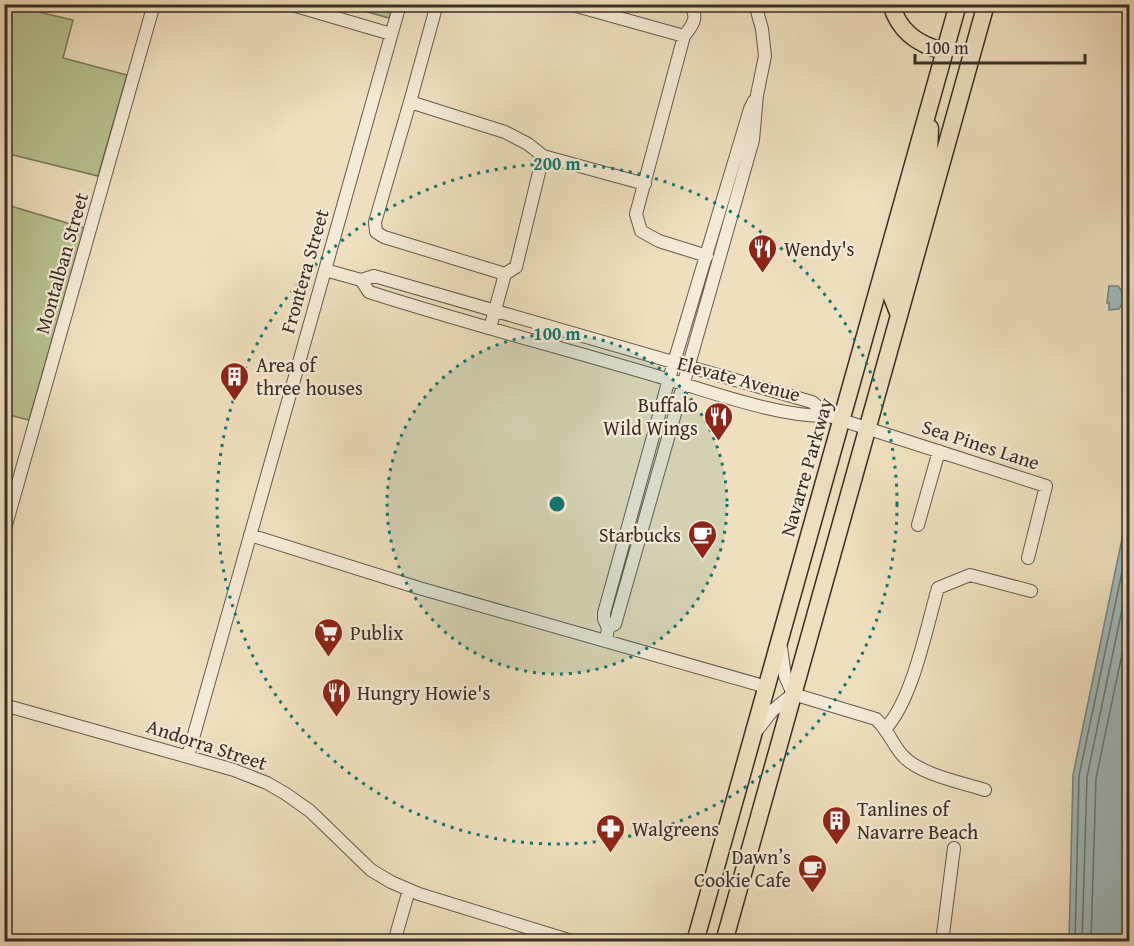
<svg xmlns="http://www.w3.org/2000/svg" width="1134" height="946" font-family="'Gentium Book Plus',serif">
<style>
.green{fill:#b9c291;stroke:#79785c;stroke-width:1.5}
.water{fill:#9fbabd;stroke:#768281;stroke-width:1.5}
.lines{fill:none;stroke-linecap:round;stroke-linejoin:round}
.shore{stroke:#6c7472;stroke-width:1.5}
.minor-casing{stroke:#665a4d;stroke-width:14}
.highway-casing{stroke:#392d27;stroke-width:19}
.minor{stroke:#f5ead5;stroke-width:12}
.highway{stroke:#efdfbe;stroke-width:16}
.ring{fill:none;stroke:#0f766e;stroke-width:3;stroke-dasharray:3 6}
.labels{text-anchor:middle;dominant-baseline:central;stroke-width:4.5;stroke-linejoin:round;paint-order:stroke}
.poi-label{font-size:20px;fill:#392d27;stroke:#f5ead5;text-anchor:start}
.street-label{font-size:20px;fill:#392d27;stroke:#f5ead5}
.centre{fill:#0f766e;stroke:#f5ead5;stroke-width:3}
.ring-label{font-size:18px;text-anchor:middle;font-weight:bold;fill:#0f766e;stroke:#f5ead5;stroke-width:4.5;stroke-linejoin:round;paint-order:stroke}
</style>
<rect width="100%" height="100%" fill="#efdfbe"/>
<filter id="stains"><feTurbulence type="fractalNoise" baseFrequency=".00333" numOctaves="4"/><feColorMatrix values="0 0 0 0 .2 0 0 0 0 .09 0 0 0 0 .02 0 0 0 .5 -.17"/></filter>
<radialGradient id="worn" r=".72"><stop offset=".6" stop-color="#630" stop-opacity="0"/><stop offset="1" stop-color="#630" stop-opacity=".3"/></radialGradient>
<path class="green" d="M5,4L31,5L30,10L73,20L63,58L127,75L98,176L9,154L5,172Z
M343,5L393,4V5L389,18Z
M4,204L84,228L29,420L5,414Z"/>
<path class="water" d="M1109,286H1118C1125,293 1124,302 1119,309L1109,310V303H1107Z
M1129,505V941H1069L1073,775Z"/>
<g class="lines">
<path class="shore" d="M1075,942L1079,776L1130,534
M1082,942L1087,777L1130,571
M1091,942L1096,778L1130,616"/>
<defs>
<path id="minor" d="M289,4L391,34
M569,4L684,36
M690,4C699,17 693,25 684,36L636,214L641,231L659,241L707,256
M410,102L437,4
M325,270L361,280L374,276L812,402L829,416
M505,274L516,267L543,156
M361,280L369,292C469,324 570,350 670,380C718,394 780,417 829,416L1046,486L1028,558
M490,328L505,274L384,237L376,232L375,222L410,102L505,132L528,144L543,156L645,184
M918,525L939,451
M4,532L154,4
M250,535L419,588L767,687
M608,628L615,624L753,140L757,95L765,56L762,29L755,4
M606,641L608,628L604,619V613L669,379L750,109L754,101
M781,648L785,676L793,694L876,719C889,731 893,746 904,757C922,775 960,782 985,790
M4,705L234,770L267,783L286,794L310,811L371,870L391,882L419,894L575,942
M886,728C913,698 926,629 938,588L970,575L1031,591
M758,729L772,711L793,694
M188,756L400,4
M394,942L409,890
M942,942L954,848"/>
<path id="highway" d="M891,4C899,32 918,45 944,51
M899,315L892,297L894,280L929,155L930,128
M695,942L958,4
M724,942L986,4"/>
</defs>
<use href="#minor" class="minor-casing"/>
<use href="#highway" class="highway-casing"/>
<use href="#minor" class="minor"/>
<use href="#highway" class="highway"/>
</g>
<circle cx="557" cy="504" r="170" fill="#0f766e" fill-opacity=".12"/>
<g class="ring">
<circle cx="557" cy="504" r="170"/>
<circle cx="557" cy="504" r="340"/>
</g>
<defs>
<symbol id="restaurant-pin" viewBox="-11 -11 22 30"><path d="M0 17L-7.5 6A9.5 9.5 0 1 1 7.5 6Z" fill="#8f2418" stroke="#f5ead5"/><path d="M-5-6h1v4h1v-4h1v4h1v-4h1v5L-1.5 .5V6h-2V.5L-5-1ZM5-6V6H3V1.5H1.5Q1.5-4 5-6Z" fill="#fff"/></symbol>
<symbol id="building-pin" viewBox="-11 -11 22 30"><path d="M0 17L-7.5 6A9.5 9.5 0 1 1 7.5 6Z" fill="#8f2418" stroke="#f5ead5"/><path d="M-4-6H4V6H1V3H-1V6H-4ZM-2.5-4.3h1.7v1.8h-1.7ZM.8-4.3h1.7v1.8H.8ZM-2.5-1h1.7V.8h-1.7ZM.8-1h1.7V.8H.8Z" fill="#fff"/></symbol>
<symbol id="cafe-pin" viewBox="-11 -11 22 30"><path d="M0 17L-7.5 6A9.5 9.5 0 1 1 7.5 6Z" fill="#8f2418" stroke="#f5ead5"/><path d="M-5.5-4.5H6V0H3Q3 3.5 0 3.5H-2.5Q-5.5 3.5-5.5 0ZM3-3.2v2h1.7v-2ZM-6 4.5H4V6H-6Z" fill="#fff"/></symbol>
<symbol id="supermarket-pin" viewBox="-11 -11 22 30"><path d="M0 17L-7.5 6A9.5 9.5 0 1 1 7.5 6Z" fill="#8f2418" stroke="#f5ead5"/><path d="M-6-5.5h2.5l.6 2H6L4.5 2H-2.5L-4.4-4H-6ZM-1.5 3.2a1.3 1.3 0 1 0 .1 0ZM3 3.2a1.3 1.3 0 1 0 .1 0Z" fill="#fff"/></symbol>
<symbol id="pharmacy-pin" viewBox="-11 -11 22 30"><path d="M0 17L-7.5 6A9.5 9.5 0 1 1 7.5 6Z" fill="#8f2418" stroke="#f5ead5"/><path d="M-2-6h4v4h4v4h-4v4h-4v-4h-4v-4h4Z" fill="#fff"/></symbol>
</defs>
<g fill-rule="evenodd">
<use href="#restaurant-pin" x="746" y="232" width="33" height="45"/>
<use href="#building-pin" x="218" y="360" width="33" height="45"/>
<use href="#restaurant-pin" x="702" y="400" width="33" height="45"/>
<use href="#cafe-pin" x="686" y="518" width="33" height="45"/>
<use href="#supermarket-pin" x="312" y="616" width="33" height="45"/>
<use href="#restaurant-pin" x="320" y="676" width="33" height="45"/>
<use href="#building-pin" x="820" y="804" width="33" height="45"/>
<use href="#pharmacy-pin" x="594" y="812" width="33" height="45"/>
<use href="#cafe-pin" x="796" y="852" width="33" height="45"/>
</g>
<g class="labels">
<g class="poi-label">
<text x="784" y="248">Wendy's</text>
<text x="256" y="364">Area of<tspan x="256" dy="23">three houses</tspan></text>
<text x="698" y="404" text-anchor="end">Buffalo<tspan x="698" dy="23">Wild Wings</tspan></text>
<text x="681" y="534" text-anchor="end">Starbucks</text>
<text x="350" y="632">Publix</text>
<text x="357" y="692">Hungry Howie's</text>
<text x="857" y="808">Tanlines of<tspan x="857" dy="23">Navarre Beach</tspan></text>
<text x="632" y="828">Walgreens</text>
<text x="791" y="856" text-anchor="end">Dawn’s<tspan x="791" dy="23">Cookie Cafe</tspan></text>
</g>
<g class="street-label">
<text transform="translate(61 263) rotate(-74)">Montalban Street</text>
<text transform="translate(304 271) rotate(-74)">Frontera Street</text>
<text transform="translate(739 378) rotate(15)">Elevate Avenue</text>
<text transform="translate(981 444) rotate(18)">Sea Pines Lane</text>
<text transform="translate(806 467) rotate(-74)">Navarre Parkway</text>
<text transform="translate(207 744) rotate(18)">Andorra Street</text>
</g>
</g>
<circle cx="557" cy="504" r="9" class="centre"/>
<g class="ring-label">
<text x="557" y="170">200 m</text>
<text x="557" y="340">100 m</text>
</g>
<rect width="1134" height="946" fill="none" stroke="#efdfbe" stroke-width="24"/>
<rect x="6" y="6" width="1122" height="934" fill="none" stroke="#392d27" stroke-width="3"/>
<rect x="12" y="12" width="1110" height="922" fill="none" stroke="#392d27" stroke-width="1.5"/>
<path d="M915 54v9h170v-9" fill="none" stroke="#392d27" stroke-width="3"/>
<text x="924" y="54" font-size="18" fill="#392d27" stroke="#f5ead5" stroke-width="4.5" paint-order="stroke">100 m</text>
<rect width="100%" height="100%" filter="url(#stains)"/>
<rect width="100%" height="100%" fill="url(#worn)"/>
</svg>
